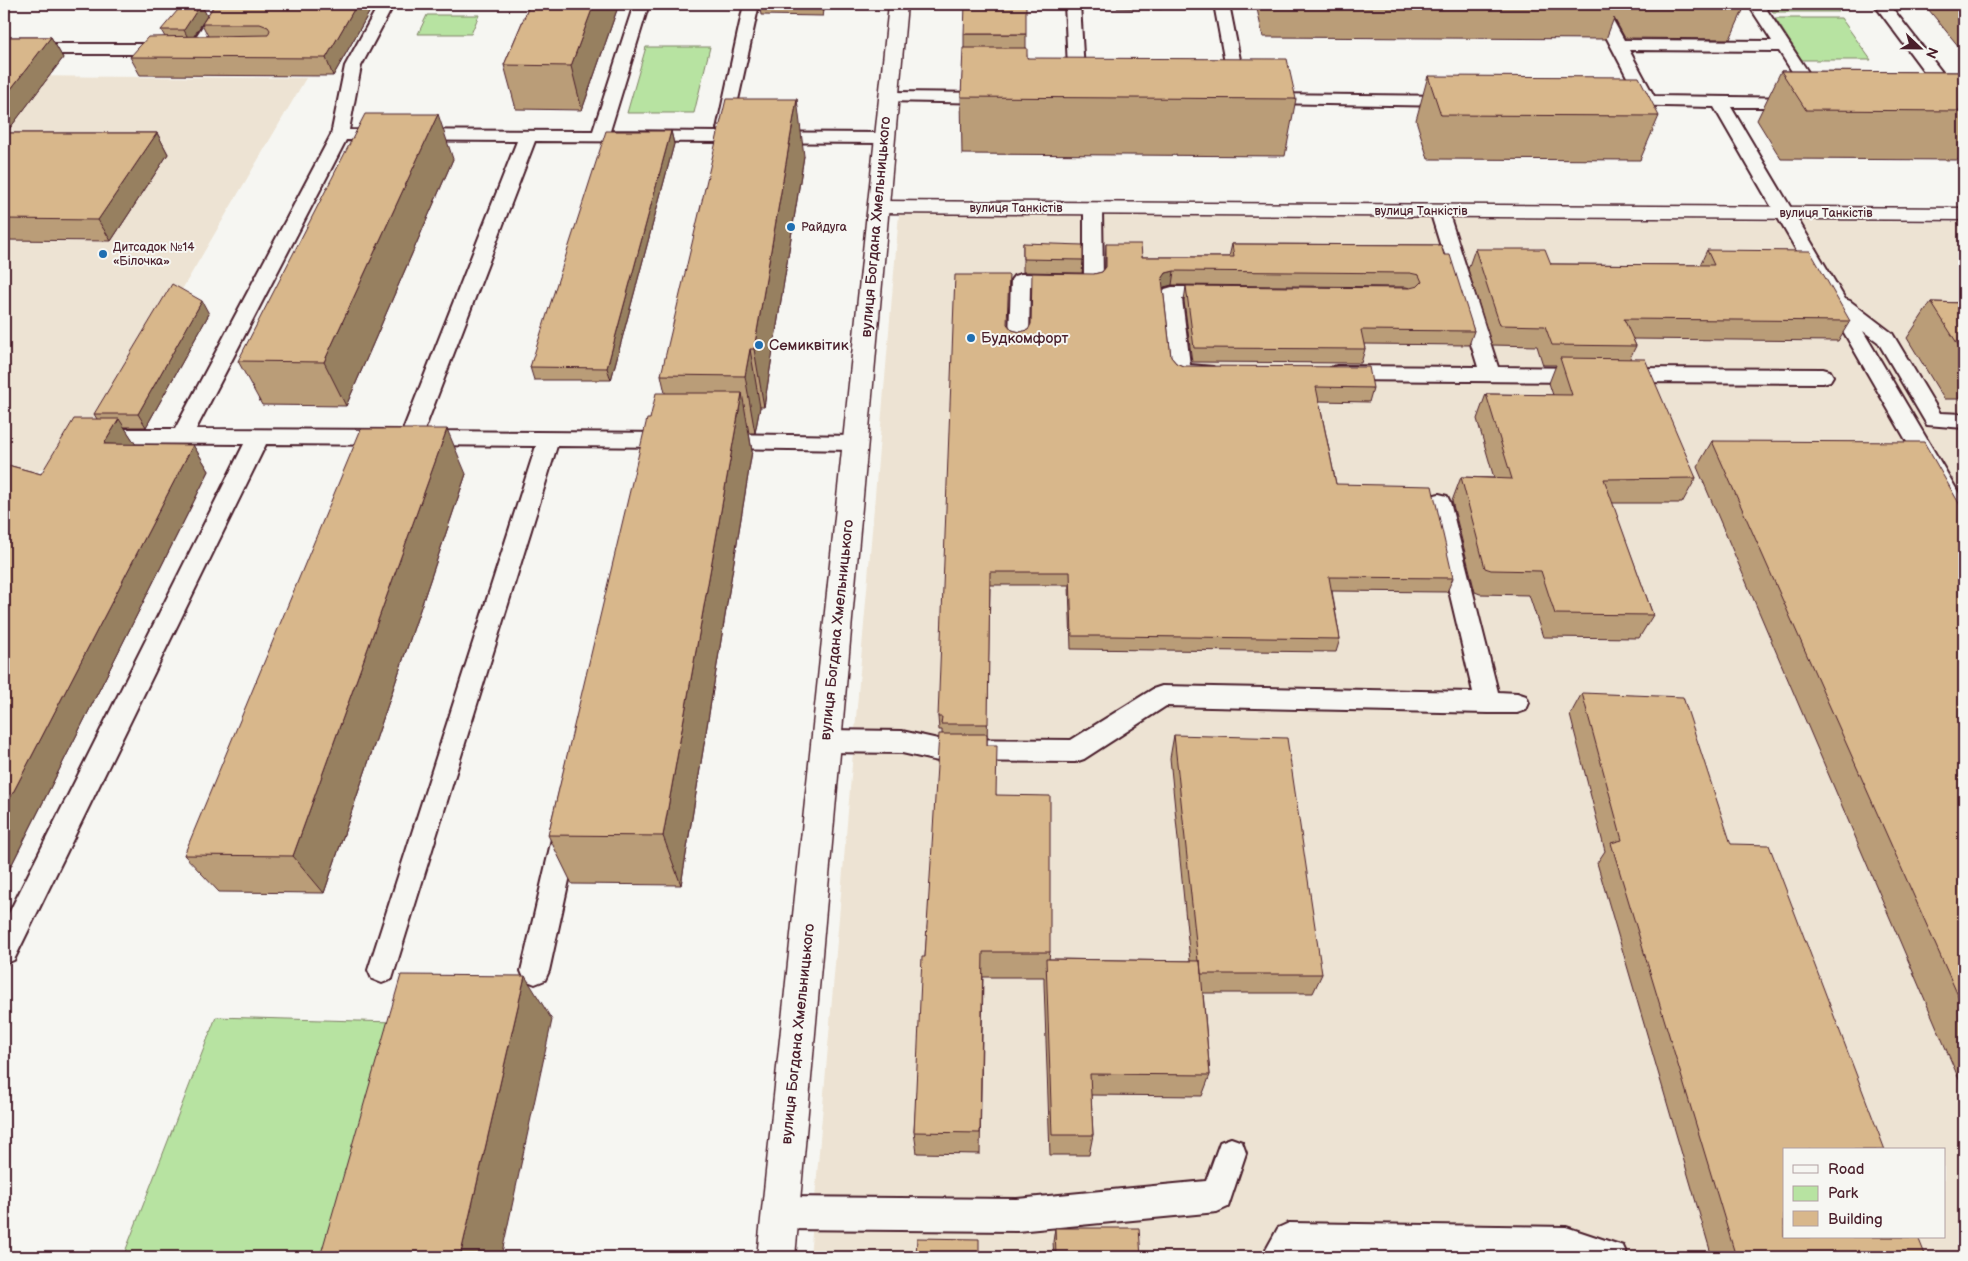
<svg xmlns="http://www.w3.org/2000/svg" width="1968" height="1261" font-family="'Balsamiq Sans',sans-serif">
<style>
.built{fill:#ede3d3;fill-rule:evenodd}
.green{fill:#b7e3a1;stroke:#808166}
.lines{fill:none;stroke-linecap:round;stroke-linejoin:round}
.service-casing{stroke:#4a1f2b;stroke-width:4}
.minor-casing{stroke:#4a1f2b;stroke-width:3}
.tertiary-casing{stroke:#4a1f2b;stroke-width:3}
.service{fill:#f6f6f2;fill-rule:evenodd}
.minor{fill:#f6f6f2;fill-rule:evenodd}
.tertiary{fill:#f6f6f2;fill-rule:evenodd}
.wall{fill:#ba9d78;stroke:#4a1f2b}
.shaded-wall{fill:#978061;stroke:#4a1f2b}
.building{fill:#d8b78b;stroke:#4a1f2b}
.poi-dot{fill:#1f6fb2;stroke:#f6f6f2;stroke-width:2}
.labels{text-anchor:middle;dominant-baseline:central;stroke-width:4;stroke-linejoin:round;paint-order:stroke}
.far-street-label{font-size:12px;fill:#4a1f2b;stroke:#f6f6f2}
.far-poi-label{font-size:12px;fill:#4a1f2b;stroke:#f6f6f2;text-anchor:start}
.street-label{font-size:15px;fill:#4a1f2b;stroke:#f6f6f2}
.poi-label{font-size:15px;fill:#4a1f2b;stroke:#f6f6f2;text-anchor:start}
</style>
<rect width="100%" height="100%" fill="#f6f6f2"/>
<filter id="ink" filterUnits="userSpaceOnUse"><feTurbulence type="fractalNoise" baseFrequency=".02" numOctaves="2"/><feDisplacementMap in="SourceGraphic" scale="10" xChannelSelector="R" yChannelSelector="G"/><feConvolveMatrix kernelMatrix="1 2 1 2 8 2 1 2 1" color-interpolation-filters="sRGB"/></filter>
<g filter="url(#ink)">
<path class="built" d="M4,76L306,78L99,431L4,494Z
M899,214L1964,222V1257H810ZM1784,1150H1944V1237H1784Z"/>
<path class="green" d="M1768,4H1833L1839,12H1773Z
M427,15H479L471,34H418Z
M1775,18H1841L1871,60H1802Z
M646,47H710L694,113H627Z
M216,1017L394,1022L323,1257H123Z"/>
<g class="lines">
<defs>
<path id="service" d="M217,4H232L202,52H190L188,49Z
M379,4H394L361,66L349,130L593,131L634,4H649L610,131L719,132L717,129L744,4H759L731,132L884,133L890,134L893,138L890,142L884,143L535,141L424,431L673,433L680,435L684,440L680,445L673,447L557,446L392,979L382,983L372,979L368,970L536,446L266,444L14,960L4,964V923L244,444L98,443L91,441L87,436L91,431L98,429H175L331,135L345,66ZM346,140L517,141L403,430L196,429Z
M1065,4H1080L1085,89L1083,92H1071L1069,89Z
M1214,4H1229L1246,90L1244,93H1232L1230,90Z
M1589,4H1604L1624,40L1772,41L1748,4H1763L1826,99L1824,103H1812L1779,51L1629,50L1654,96L1803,98L1805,102L1803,106L1797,107H1731L1845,299L1850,301L1892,333L1940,413L1964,414V428L1927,425L1878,342L1863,331L1964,502V529L1956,527L1714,107L1614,105L1612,101L1614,97L1637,96Z
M1874,4H1889L1959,94L1961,98L1959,102H1947Z
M4,44H169L177,49L169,54H4Z
M889,92L994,93L1000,94L1002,98L1000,102L994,103L883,101L881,97L883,93Z
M1265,94L1454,96L1460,97L1462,101L1460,105L1454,106L1259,103L1257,99L1259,95Z
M1093,204L1099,205L1102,209L1103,281L1100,285L1093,287L1030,286L1029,338L1026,343L1019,345L1012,343L1009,338L1011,280L1014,276L1021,274L1084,275V209L1087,205Z
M1439,206L1445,207L1448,211L1498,367L1584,368L1591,370L1594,375L1591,380L1584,382L1337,380L1330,378L1327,373L1330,368L1337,366L1478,367L1430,211L1433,207Z
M1172,287H1217L1224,289L1227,293L1224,297L1182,299L1190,365L1213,367L1216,372L1213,377C1201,380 1186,379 1174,376L1171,371L1162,293L1165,289Z
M1620,368L1823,369L1830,371L1833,376L1830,381L1823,383L1620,382L1613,380L1610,375L1613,370Z
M719,434L855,436L863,438L866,443L863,448L855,450L719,448L712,446L708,441L712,436Z
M1439,494L1447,496L1450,502L1498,692L1517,693L1526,696L1529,703L1526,710L1517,713H1488L1166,706L1084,759L1075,762L938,761L902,753L826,752L817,748L813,741L817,734L826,730L902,731L938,739L1071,740L1153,689L1162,686L1473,692L1428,502L1431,496Z
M567,818L576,822L580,830L549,971L545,980L535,984L525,980L521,971L554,830L558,822Z
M1231,1138L1242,1142L1246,1153L1228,1207L1217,1212L1017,1231L780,1229L769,1224L764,1213L769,1202L780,1197L1017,1199L1206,1181L1220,1142Z
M1289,1223L1566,1227L1623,1246L1628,1257L1297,1255L1296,1257H1262L1278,1228Z"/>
<path id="minor" d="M878,201L1964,208V220L878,213L871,211L868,207L871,203Z"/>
<path id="tertiary" d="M889,4H907L795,1257H757Z"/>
</defs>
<use href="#service" class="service-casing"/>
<use href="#minor" class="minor-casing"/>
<use href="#tertiary" class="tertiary-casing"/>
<use href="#service" class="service"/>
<use href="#minor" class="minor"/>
<use href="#tertiary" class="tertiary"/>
</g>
<path class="wall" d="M201,4L207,16L194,36H208L202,24L215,4H374L333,76L140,75L130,57L165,37L161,30Z
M530,4H619L582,110L516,109L504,65Z
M759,4H825L823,16L761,15Z
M1117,4H1163L1162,9L1117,8Z
M1256,4H1743L1745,6L1730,39L1625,38L1614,18L1606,39L1263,37Z
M1924,4H1964V53Z
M964,34H1026V48L1027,58L1296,99L1285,156L962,154L961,97L964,48Z
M4,37H51L63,58L6,133H157L168,154L111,241L4,240Z
M1781,71L1964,72V160L1781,159L1757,120Z
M1428,76L1659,116L1640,160L1428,159L1416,120Z
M671,131L674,144L611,380H534L530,367Z
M804,156L764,407H760L755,433H749L752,451L681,885L572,884L548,835L650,419L665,393L661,375Z
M453,159L346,406L262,405L238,361Z
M1023,243L1083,260L1082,273L1023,272Z
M1106,244L1142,257H1229L1232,244L1441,245L1474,331L1469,345L1364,344L1365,349L1361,363L1192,362L1184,301L1186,286L1410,288L1406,287L1172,285L1164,287L1163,289L1171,357L1176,363L1183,366L1373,388L1369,402L1319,401L1336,484L1453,578L1447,592L1332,591L1340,639L1336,652L1071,649L1069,585H990L987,745L996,795L1050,952L1049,959L1190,961L1170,758L1174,735L1322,974L1313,993H1203L1210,1075L1202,1096L1091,1095L1093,1135L1089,1155H1050L1044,983V977H983L980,1154L917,1153L914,1132L925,957L942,734V730H939L938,717L1008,324L1012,330L1020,332L1028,330L1094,274L1102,272L1105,268Z
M1475,249L1551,264L1700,265L1707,250L1850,321L1838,341L1633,339L1636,346L1630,358L1696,478L1682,503H1612L1653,615L1639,638L1543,637L1529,595L1480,594L1475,592L1452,501L1461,477L1494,478L1477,419L1486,394L1553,395L1549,383L1556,365H1543L1537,346L1492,345L1468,269Z
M1931,302L1964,303V399H1944L1907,338Z
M209,314L146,427H124L136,445H193L209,471L4,880V464L41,474L97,419L94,414Z
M1712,441L1964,512V1091L1697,467Z
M466,474L324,893L219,892L184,855Z
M1582,693L1731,844L1926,1257H1712L1597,863L1605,851L1570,715Z
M1055,1228L1141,1257H1054L1053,1242Z"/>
<path class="shaded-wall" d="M201,4L207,16L190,42L184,30Z
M357,4H374L333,76L326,58Z
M594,4H619L582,110L571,66Z
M822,4H825L823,16Z
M51,37L63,58L4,136V98Z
M797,99L804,156L764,407L754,349Z
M438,114L453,159L346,406L324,362Z
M671,131L674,144L611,380L607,368Z
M157,133L168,154L111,241L98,220Z
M1174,271L1172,285L1164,287L1160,293L1162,279L1166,273Z
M202,301L209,314L146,427L138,414Z
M750,349L760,407L755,433L745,376Z
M742,393L752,451L681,885L663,836Z
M119,419L136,445L104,444Z
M447,429L466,474L324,893L293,856Z
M193,445L209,471L4,880V810Z
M525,976L552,1020L501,1257H460Z"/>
<path class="building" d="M183,4H201L184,30H161Z
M215,4H357L326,58L130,57L148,37L268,35L270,30L268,27L260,24H202Z
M530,4H594L571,66L504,65Z
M965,4H1026V34H964Z
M1269,4H1617L1618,6Z
M1637,4H1743L1745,6L1638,5Z
M4,37H51L4,98Z
M963,48H1027V58L1287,59L1296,99L961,97Z
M1781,71L1964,72V111L1806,110Z
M1428,76L1639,77L1659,116L1441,115Z
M726,99H797L754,349H750L745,376L661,375Z
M365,114H438L324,362L238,361Z
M606,131H671L607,368L530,367Z
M4,133H157L98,220L4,219Z
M1023,243L1083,245V260L1023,259Z
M1106,244H1141L1142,257H1234L1232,244L1441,245L1444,255H1450L1474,331L1361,330L1365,349L1194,348L1186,286L1410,288L1418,286L1422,282L1419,275L1410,273L1174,271L1166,273L1162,279L1171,357L1176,363L1183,366L1369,367L1373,388L1316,387L1336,484L1432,486L1453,578L1329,577L1340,639L1111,636H1072L1070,572H990L988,724H941L942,717H938L955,275H1009L1007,324L1012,330L1020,332L1028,330L1031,324L1032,273L1094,274L1102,272L1106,267Z
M1475,249H1545L1551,264L1714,265L1707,250L1810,251L1850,321L1624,319L1636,346L1552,345L1545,326L1500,325Z
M172,284L202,301L138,414H94Z
M1931,302L1964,303V354Z
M1560,358L1645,359L1696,478L1604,479L1653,615L1555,614L1541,571L1491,570L1485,568L1461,477L1512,479L1486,394L1572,395Z
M656,393H742L663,836L548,835L647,419H650Z
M74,419H119L104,444L193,445L4,810V464L41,474Z
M361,429H447L293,856L184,855Z
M1712,441L1924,442L1964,512V1009Z
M1582,693L1683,697L1731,844L1769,845L1885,1150H1784V1237H1918L1926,1257H1736L1611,843L1622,840Z
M939,734H987V745H997L996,795L1050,796V952H983L980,1133L914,1132L922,957H925Z
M1174,735L1287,738L1322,974H1201L1200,961H1198Z
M1046,959L1200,961L1210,1075L1090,1074L1093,1135H1052Z
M401,975L525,976L460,1257H320Z
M1055,1228H1139L1141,1257H1056Z
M917,1238L979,1239V1257H916Z"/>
</g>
<g class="poi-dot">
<circle cx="791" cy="227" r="5"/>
<circle cx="103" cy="254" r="5"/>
<circle cx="971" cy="338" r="5"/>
<circle cx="759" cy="345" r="5"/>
</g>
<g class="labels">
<g class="far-street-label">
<text x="1016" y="208">вулиця Танкістів</text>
<text x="1421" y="211">вулиця Танкістів</text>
<text x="1826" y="213">вулиця Танкістів</text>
</g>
<g class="far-poi-label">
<text x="801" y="227">Райдуга</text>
<text x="113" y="247">Дитсадок №14<tspan x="113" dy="14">«Білочка»</tspan></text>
</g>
<g class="street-label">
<text transform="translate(876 227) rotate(-85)">вулиця Богдана Хмельницького</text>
<text transform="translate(837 630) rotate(-84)">вулиця Богдана Хмельницького</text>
<text transform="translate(798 1034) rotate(-84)">вулиця Богдана Хмельницького</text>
</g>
<g class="poi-label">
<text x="981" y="338">Будкомфорт</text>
<text x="769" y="345">Семиквітик</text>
</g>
</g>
<rect width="1968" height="1261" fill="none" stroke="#f6f6f2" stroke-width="20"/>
<rect x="10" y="10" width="1948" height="1241" fill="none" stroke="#4a1f2b" stroke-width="2" filter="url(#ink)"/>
<rect x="1783" y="1148" width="162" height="90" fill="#f6f6f2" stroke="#b1a0a2"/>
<rect x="1793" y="1165" width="25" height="8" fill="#f6f6f2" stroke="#b1a0a2"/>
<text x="1828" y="1174" font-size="15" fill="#4a1f2b">Road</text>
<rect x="1793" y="1186" width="25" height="15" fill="#b7e3a1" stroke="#b1a0a2"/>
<text x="1828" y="1198" font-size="15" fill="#4a1f2b">Park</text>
<rect x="1793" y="1211" width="25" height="15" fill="#d8b78b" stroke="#b1a0a2"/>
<text x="1828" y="1224" font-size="15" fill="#4a1f2b">Building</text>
<g transform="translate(1920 48) rotate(112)" stroke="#f6f6f2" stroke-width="4" paint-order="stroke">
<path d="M0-4L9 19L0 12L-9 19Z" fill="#4a1f2b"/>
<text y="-8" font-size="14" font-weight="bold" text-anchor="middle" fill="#4a1f2b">N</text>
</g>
</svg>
